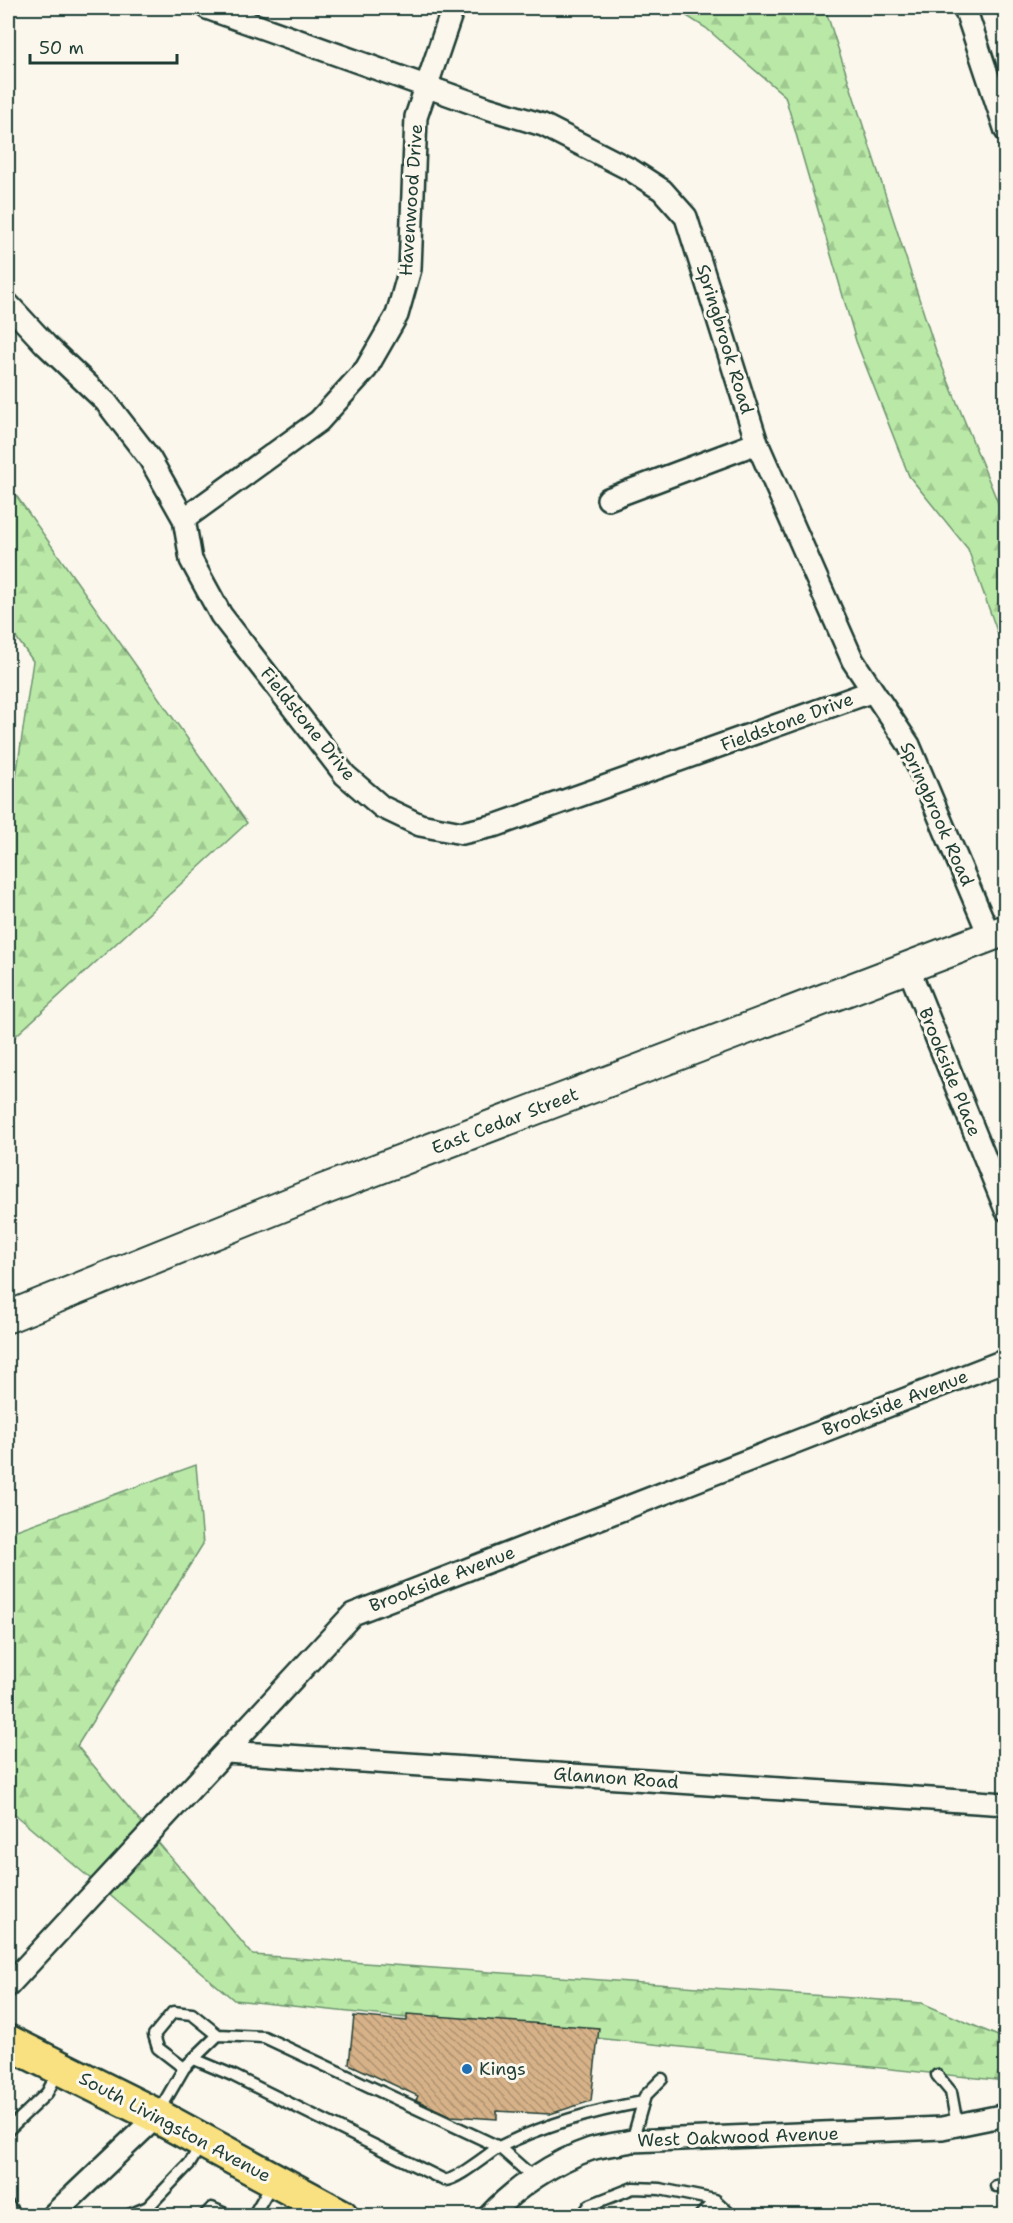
<svg xmlns="http://www.w3.org/2000/svg" width="1013" height="2223" font-family="'Shantell Sans',sans-serif">
<style>
.forest{fill:url(#forest-firs);stroke:#6c936e;stroke-width:1.5}
.building{fill:url(#building-back-hatch);stroke:#1f3d34;stroke-width:1.5}
.lines{fill:none;stroke-linecap:round;stroke-linejoin:round}
.lane-casing{stroke:#1f3d34;stroke-width:15}
.street-casing{stroke:#1f3d34;stroke-width:26}
.secondary-casing{stroke:#1f3d34;stroke-width:34}
.primary-casing{stroke:#1f3d34;stroke-width:38}
.lane{stroke:#fbf7ec;stroke-width:10}
.street{stroke:#fbf7ec;stroke-width:21}
.secondary{stroke:#fbf7ec;stroke-width:30}
.primary{stroke:#f9e181;stroke-width:33}
.poi-dot{fill:#1f6fb2;stroke:#fbf7ec;stroke-width:2}
.labels{text-anchor:middle;dominant-baseline:central;stroke-width:6;stroke-linejoin:round;paint-order:stroke}
.street-label{font-size:18px;fill:#1f3d34;stroke:#fbf7ec}
.poi-label{font-size:18px;fill:#1f3d34;stroke:#fbf7ec;text-anchor:start}
</style>
<defs>
<pattern id="forest-firs" width="22" height="20" patternUnits="userSpaceOnUse" patternTransform="scale(1.5)"><rect width="22" height="20" fill="#bae9a7"/><path d="M5 1l3.5 6h-7zM16 11l3.5 6h-7z" fill="#9fc990"/></pattern>
<pattern id="building-back-hatch" width="6" height="6" patternUnits="userSpaceOnUse" patternTransform="scale(1.5)"><rect width="6" height="6" fill="#d7b288"/><path d="M-1 5l2 2M0 0l6 6M5-1l2 2" fill="none" stroke="#ae9270"/></pattern>
</defs>
<rect width="100%" height="100%" fill="#fbf7ec"/>
<filter id="ink" filterUnits="userSpaceOnUse"><feTurbulence type="fractalNoise" baseFrequency=".0167" numOctaves="2"/><feDisplacementMap in="SourceGraphic" scale="12" xChannelSelector="R" yChannelSelector="G"/><feConvolveMatrix kernelMatrix="1 2 1 2 8 2 1 2 1" color-interpolation-filters="sRGB"/></filter>
<g filter="url(#ink)">
<path class="forest" d="M674,8H825L936,351L1005,520V654L968,549L909,476L856,341L785,96L706,28Z
M8,484L247,823L8,1043V832L33,661L8,626Z
M196,1465L203,1544L77,1746L253,1955L922,2003L1005,2039V2081L234,2000L8,1809V1533Z"/>
<path class="building" d="M407,2014L599,2028L591,2101L550,2114L497,2111V2119L451,2116L416,2100L418,2096L349,2064L354,2016L407,2021Z"/>
<g class="lines">
<defs>
<path id="lane" d="M194,2059L232,2075L444,2180C454,2182 488,2154 499,2147L264,2037L218,2035
M937,2075L951,2092L957,2125
M158,2113L184,2068L218,2035L192,2014L173,2012L154,2035L158,2048L184,2068
M8,2130L47,2093L58,2072
M632,2141L645,2096L662,2079
M535,2179L499,2147C546,2124 592,2111 643,2102
M996,2186L1006,2185
M8,2205L16,2216
M127,2216L148,2207L190,2163L201,2145
M204,2216L212,2208L230,2216
M253,2216L273,2182
M582,2216L590,2205L633,2188L660,2189L715,2200L732,2216
M700,2216L715,2200"/>
<path id="street" d="M207,8L487,108L543,125L631,170L662,190L686,217L757,443L853,661L909,745L990,937
M965,8L1006,131
M8,304L46,345L106,402L150,459L184,519L191,560L221,615L345,775L382,807L420,825L462,833L497,825L873,691
M608,499L757,443
M184,519L319,421L366,369L397,315L410,269L416,117L453,8
M908,967L1006,1210
M227,1752L1006,1804
M8,1986L353,1614L1006,1360
M52,2216L157,2116
M489,2216C515,2188 555,2161 591,2149C604,2145 618,2144 632,2141L942,2128L1006,2115"/>
<path id="secondary" d="M8,1317L320,1191L1006,930"/>
<path id="primary" d="M8,2042L157,2116L341,2216"/>
</defs>
<use href="#lane" class="lane-casing"/>
<use href="#street" class="street-casing"/>
<use href="#secondary" class="secondary-casing"/>
<use href="#primary" class="primary-casing"/>
<use href="#lane" class="lane"/>
<use href="#street" class="street"/>
<use href="#secondary" class="secondary"/>
<use href="#primary" class="primary"/>
</g>
</g>
<circle class="poi-dot" cx="467" cy="2069" r="6"/>
<g class="labels">
<g class="street-label">
<text transform="translate(411 200) rotate(-86)">Havenwood Drive</text>
<text transform="translate(725 339) rotate(73)">Springbrook Road</text>
<text transform="translate(787 722) rotate(-20)">Fieldstone Drive</text>
<text transform="translate(308 724) rotate(51)">Fieldstone Drive</text>
<text transform="translate(937 814) rotate(66)">Springbrook Road</text>
<text transform="translate(950 1072) rotate(68)">Brookside Place</text>
<text transform="translate(505 1121) rotate(-21)">East Cedar Street</text>
<text transform="translate(895 1403) rotate(-21)">Brookside Avenue</text>
<text transform="translate(442 1579) rotate(-21)">Brookside Avenue</text>
<text transform="translate(616 1778) rotate(4)">Glannon Road</text>
<text transform="translate(175 2127) rotate(28)">South Livingston Avenue</text>
<text transform="translate(738 2137) rotate(-2)">West Oakwood Avenue</text>
</g>
<g class="poi-label">
<text x="479" y="2069">Kings</text>
</g>
</g>
<rect width="1013" height="2223" fill="none" stroke="#fbf7ec" stroke-width="30"/>
<rect x="15" y="15" width="983" height="2193" fill="none" stroke="#1f3d34" stroke-width="2" filter="url(#ink)"/>
<path d="M30 54v9h147v-9" fill="none" stroke="#1f3d34" stroke-width="3"/>
<text x="39" y="54" font-size="18" fill="#1f3d34" stroke="#fbf7ec" stroke-width="4.5" paint-order="stroke">50 m</text>
</svg>
